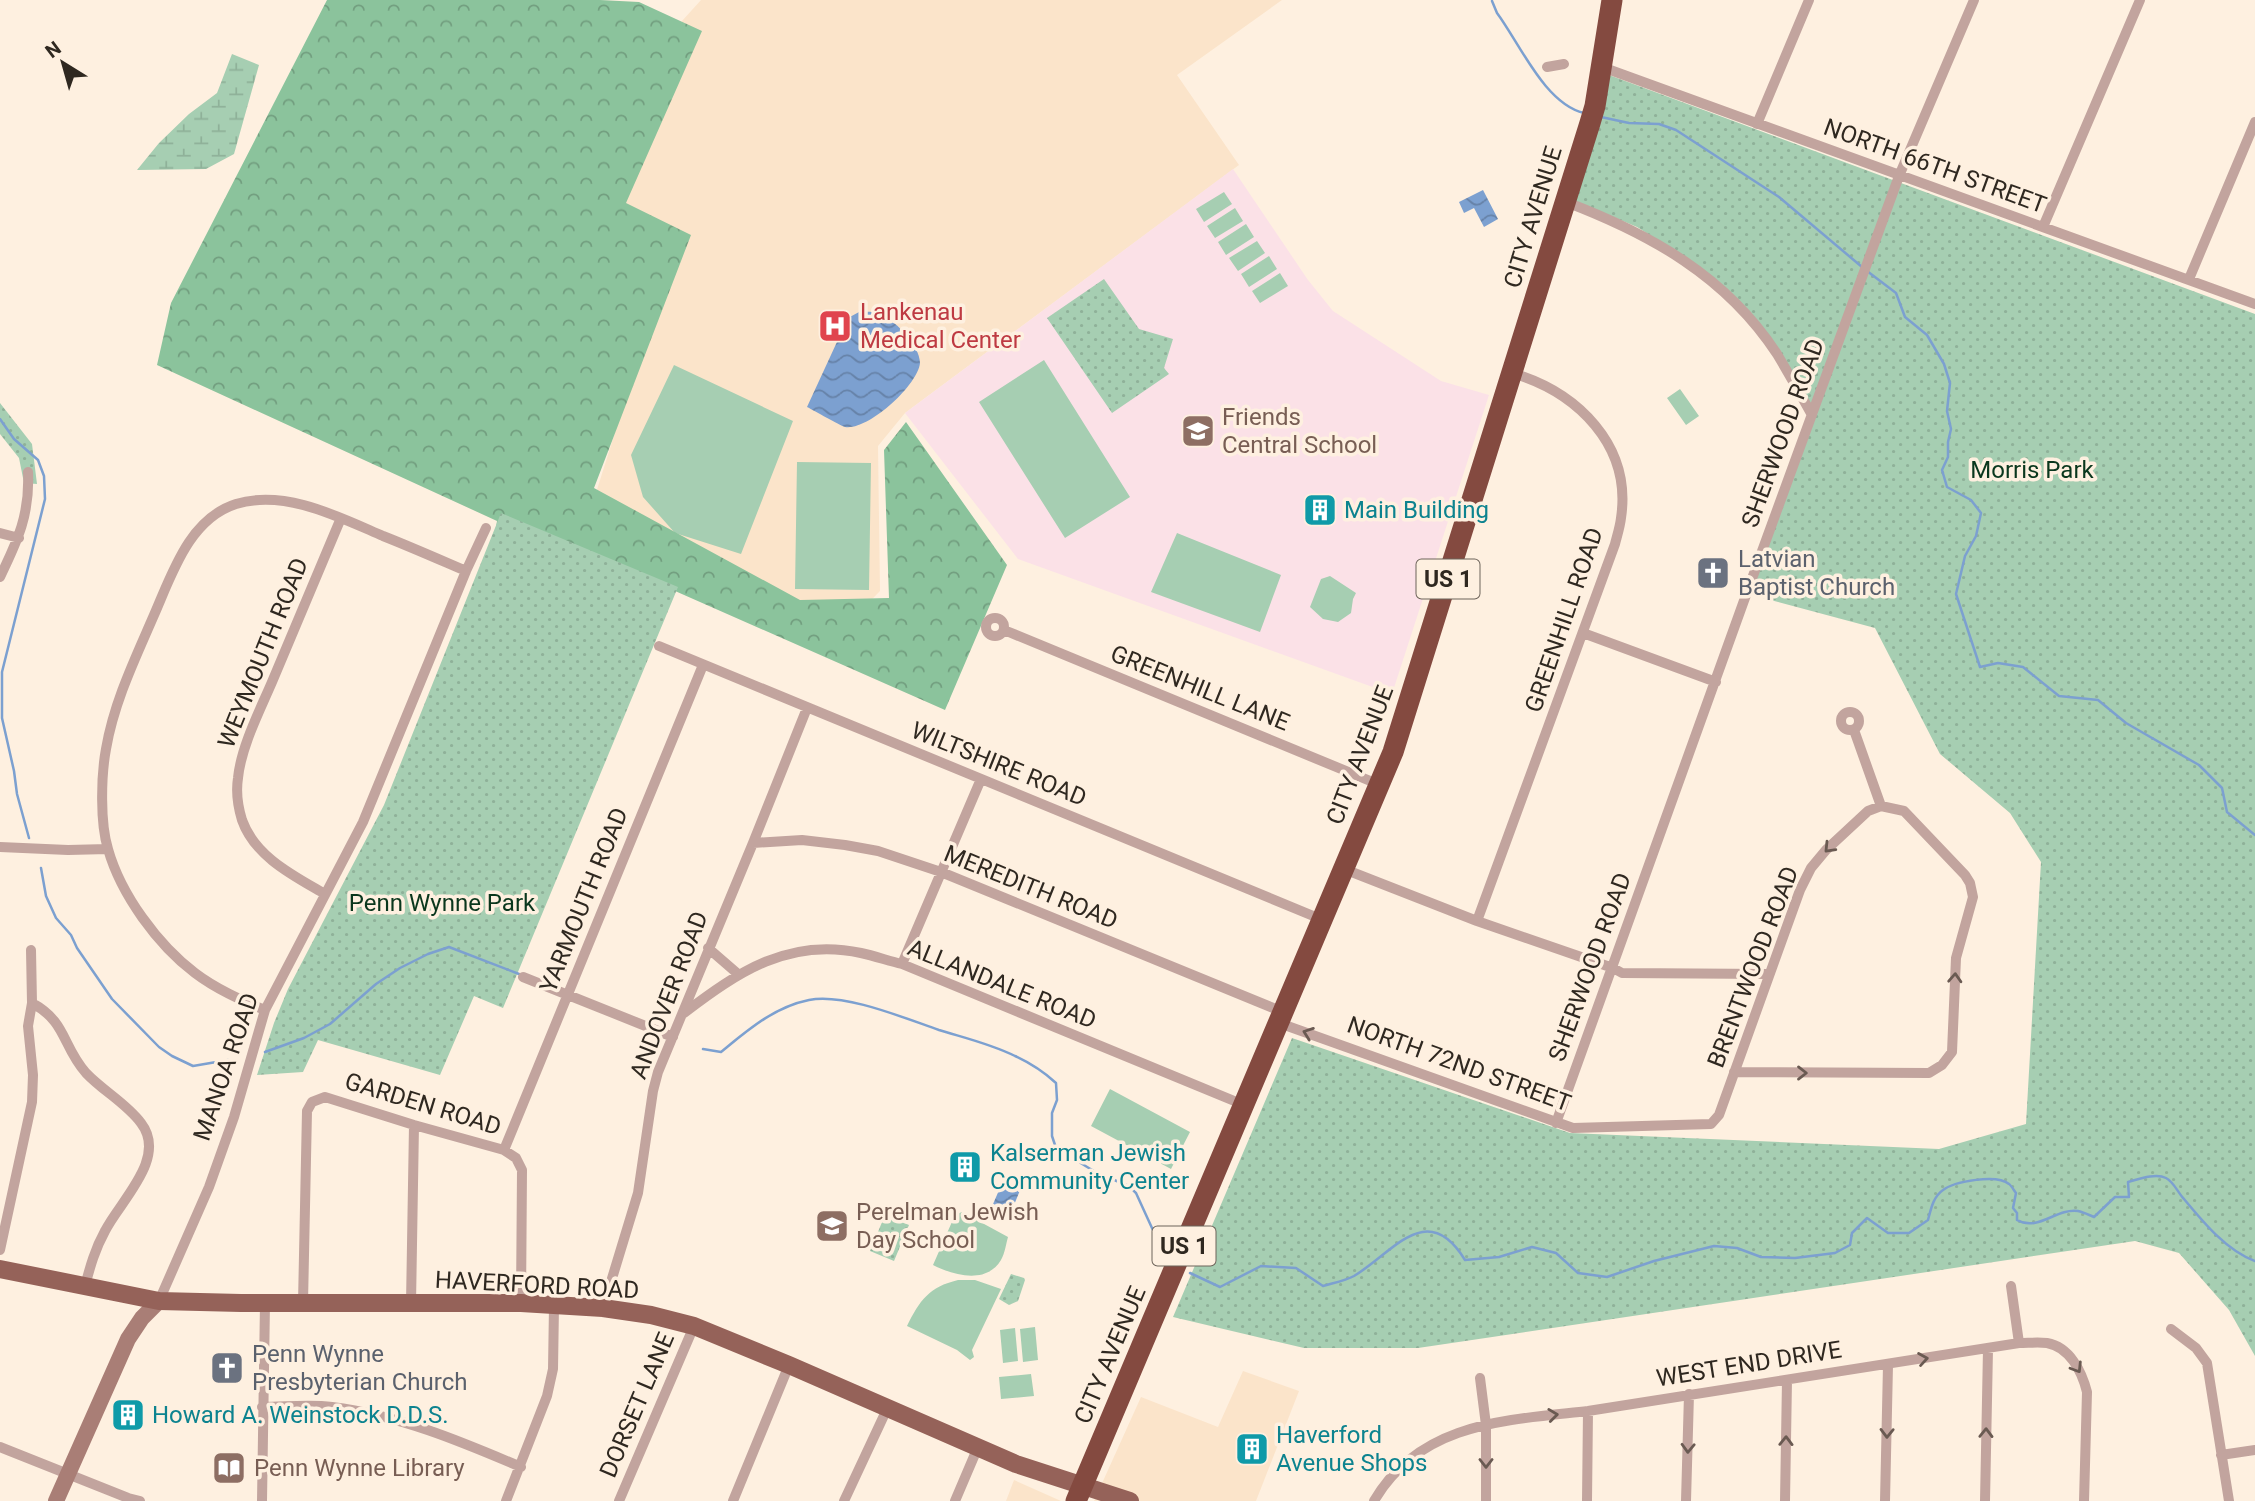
<svg xmlns="http://www.w3.org/2000/svg" width="2255" height="1501" font-family="Roboto,sans-serif">
<style>
.built{fill:#fbe4ca}
.education{fill:#fbe1e7}
.grass{fill:#a6ceb2}
.forest{fill:url(#forest-crowns)}
.wetland{fill:url(#wetland-marsh)}
.park{fill:url(#park-dots)}
.water{fill:url(#water-waves)}
.lines{fill:none;stroke-linecap:round;stroke-linejoin:round}
.stream{stroke:#7ca0d0;stroke-width:2.5}
.street{stroke:#c2a49e;stroke-width:10}
.secondary{stroke:#a97e76;stroke-width:16}
.primary{stroke:#956259;stroke-width:18}
.highway{stroke:#844a40;stroke-width:21}
.oneway{stroke:#6a5a52}
.labels{text-anchor:middle;dominant-baseline:central;stroke-width:7;stroke-linejoin:round;paint-order:stroke}
.shield{fill:#fef0e0;stroke:#6d645a;stroke-width:2}
.shield-label{font-size:23px;font-weight:bold;fill:#2f2820}
.street-label{font-size:24px;fill:#2f2820;stroke:#fef0e0}
.health-label{font-size:24px;fill:#be3a42;stroke:#fef0e0;text-anchor:start}
.education-label{font-size:24px;fill:#785e54;stroke:#fef0e0;text-anchor:start}
.park-label{font-size:24px;fill:#0a371d;stroke:#fef0e0}
.culture-label{font-size:24px;fill:#0d838f;stroke:#fef0e0;text-anchor:start}
.worship-label{font-size:24px;fill:#5b616d;stroke:#fef0e0;text-anchor:start}
</style>
<defs>
<pattern id="forest-crowns" width="20" height="18" patternUnits="userSpaceOnUse" patternTransform="scale(1.75)"><rect width="20" height="18" fill="#8bc39c"/><path d="M2 6a3 3 0 1 1 6 0M12 15a3 3 0 1 1 6 0" fill="none" stroke="#729e7f"/></pattern>
<pattern id="wetland-marsh" width="20" height="14" patternUnits="userSpaceOnUse" patternTransform="scale(1.75)"><rect width="20" height="14" fill="#a6ceb2"/><path d="M1 5h8M5 5V1M11 12h8M15 12V8" fill="none" stroke="#8fb199"/></pattern>
<pattern id="park-dots" width="8" height="8" patternUnits="userSpaceOnUse" patternTransform="scale(1.75)"><rect width="8" height="8" fill="#a6ceb2"/><path d="M2 2h.1M6 6h.1" fill="none" stroke="#8fb199" stroke-width="1.8" stroke-linecap="round"/></pattern>
<pattern id="water-waves" width="16" height="10" patternUnits="userSpaceOnUse" patternTransform="scale(1.75)"><rect width="16" height="10" fill="#7ca0d0"/><path d="M0 5q4-4 8 0t8 0" fill="none" stroke="#6682a8"/></pattern>
</defs>
<rect width="100%" height="100%" fill="#fef0e0"/>
<path class="built" d="M701,0H1282L1177,75L1239,165L905,413L878,446L880,591L837,635L589,515L676,239L611,204L682,21Z
M1243,1371L1299,1391L1256,1501H1094L1141,1397L1218,1427Z
M1014,1480L1061,1501H1006Z"/>
<path class="education" d="M1233,169L1308,280L1333,311L1441,381L1489,395L1392,694L1018,559L905,413Z"/>
<path class="grass" d="M1224,192L1232,204L1204,222L1196,209Z
M1235,208L1243,221L1215,238L1207,226Z
M1246,224L1254,237L1226,255L1218,242Z
M1257,241L1265,253L1238,271L1229,258Z
M1269,256L1277,269L1249,287L1241,274Z
M1280,273L1288,286L1260,303L1252,291Z
M1044,360L1130,497L1065,538L979,402Z
M674,365L793,421L741,554L675,533L643,497L631,455Z
M1680,389L1699,416L1686,425L1667,398Z
M797,462L871,463L869,590L795,589Z
M1177,533L1281,575L1260,632L1151,592Z
M1330,576L1356,593L1353,599L1351,613L1338,622L1323,619L1310,607L1321,579Z
M1110,1089L1190,1132L1171,1169L1091,1126Z
M962,1212L1008,1237C1006,1244 1005,1253 1001,1260C986,1285 953,1275 933,1265L955,1215Z
M958,1280H975L1001,1289L972,1350L974,1357L970,1360L957,1350L907,1326C920,1300 929,1287 958,1280Z
M1035,1327L1038,1360L1023,1362L1020,1329Z
M1015,1328L1018,1361L1003,1363L1000,1330Z
M1031,1374L1034,1396L1001,1399L999,1377Z"/>
<path class="forest" d="M327,0H600L639,2L702,31L626,203L691,235L594,488L800,600L889,598L884,450L906,422L1007,565L945,710L666,587L485,594L497,521L157,365L171,303Z"/>
<path class="wetland" d="M232,54L259,65L234,154L206,169L137,170L159,143L189,114L217,93Z"/>
<path class="park" d="M1609,75L2255,314V1356L2229,1310L2179,1253L2135,1241L1418,1348H1304L1173,1317L1292,1038L1570,1133L1939,1149L2026,1124L2041,862L2010,813L1940,754L1875,628L1748,594L1814,416L1778,352L1689,260L1637,227L1573,200Z
M1104,279L1139,329L1173,339L1164,368L1169,374L1112,413L1047,318Z
M0,403L32,444L37,484L24,483L19,458L0,434Z
M501,513L678,587L503,1008L474,996L440,1075L318,1040L303,1072L257,1075L274,1023L288,989L384,805Z
M885,1215L909,1225L894,1261L870,1251Z
M1011,1274L1024,1278L1025,1280L1018,1301L1009,1305L999,1299Z"/>
<path class="water" d="M1483,190L1498,219L1484,227L1474,208L1464,213L1459,202Z
M859,312C864,312 871,311 876,313C893,317 920,345 920,363C918,385 868,431 845,427C839,425 815,411 807,407L848,318Z
M1003,1181L1021,1188L1009,1217L993,1211H990Z"/>
<g class="lines">
<path class="stream" d="M1492,1L1497,13C1520,44 1545,104 1584,113
M1601,117L1629,123L1659,124L1676,130L1779,197L1862,267
M1867,271L1896,293L1905,317L1927,335L1944,364L1950,383L1947,411L1951,429L1948,442V457L1942,470L1947,487L1971,500L1981,513L1976,536L1965,556L1956,594L1980,667L1998,663L2023,667L2059,696L2098,700L2126,723L2199,765L2222,788L2227,812L2255,835
M0,419L14,439L38,460L44,476L45,499L2,672V718L14,771L17,794L29,838
M41,868L46,896L56,918L71,935L77,948L112,999L159,1047L172,1056L193,1066L228,1060
M703,1049L721,1052C748,1030 774,1007 809,1000C845,993 904,1018 939,1030C965,1038 991,1044 1015,1056C1030,1063 1044,1072 1056,1083L1057,1100L1052,1113V1136L1056,1148L1097,1173L1129,1186L1136,1193L1157,1239L1166,1249
M265,1052L304,1038L330,1024L376,984L400,968L428,954L449,947L519,974
M1190,1273L1220,1287L1261,1266L1296,1268L1323,1286C1333,1283 1345,1281 1354,1276C1393,1253 1427,1198 1465,1260L1499,1257L1532,1247L1556,1253L1578,1273L1607,1277L1654,1261L1714,1246L1737,1248L1761,1257L1795,1258L1835,1253L1850,1245L1852,1233L1867,1218L1888,1233H1909L1928,1220C1931,1209 1933,1197 1943,1190C1955,1181 1997,1174 2009,1184C2011,1185 2015,1192 2016,1193L2013,1208L2017,1213V1220C2038,1232 2056,1208 2078,1211C2083,1212 2089,1215 2094,1217L2115,1197H2129L2128,1182C2139,1179 2156,1173 2166,1178C2174,1182 2178,1193 2184,1199C2203,1222 2227,1251 2255,1261"/>
<path class="street" d="M1547,67L1564,64
M1602,67L2255,304
M1757,124L1809,0
M1566,202C1650,234 1726,276 1777,354C1789,374 1801,395 1812,415
M2043,227L2140,0
M2189,279L2255,122
M0,533L19,538
M0,577C18,540 30,514 28,472
M986 627a9 9 0 1 1 18 0a9 9 0 1 1-18 0Z
M1004,630L1380,785
M1583,633L1716,682
M659,646L1323,920
M1841 721a9 9 0 1 1 18 0a9 9 0 1 1-18 0Z
M1854,730L1881,806
M753,843L802,840L845,845L878,851L941,872L1283,1012
M0,847L68,850L108,849
M1344,869L1477,921L1613,968L1622,973L1769,974
M325,894C294,876 255,857 242,820C238,807 236,791 238,778C241,747 260,710 272,682C295,627 318,573 341,518
M1477,921L1615,544C1617,536 1620,527 1621,518C1632,445 1577,392 1512,373
M708,948L738,974
M902,964L981,779
M523,977L673,1037
M32,1003C67,1022 62,1046 86,1073C103,1091 126,1103 141,1123C168,1158 120,1201 105,1231C95,1249 90,1267 85,1286
M265,1010C241,1000 216,989 195,973C158,945 121,895 108,849C100,823 101,776 106,749C114,702 135,659 154,615C172,574 189,519 236,504C285,489 339,517 383,536C411,547 438,559 466,571
M684,1013C738,972 789,937 861,953C875,956 889,961 902,964L1244,1105
M1279,1023L1573,1128L1711,1124L1719,1115L1800,890L1811,868L1826,850L1868,811L1881,806L1904,811L1965,875L1970,883L1973,897L1956,958L1952,1052L1942,1065L1929,1073L1734,1072
M1556,1123L1746,595L1899,176L1974,0
M504,1150L703,665
M0,1250L32,1102L33,1075L28,1026L32,1003L31,950
M2011,1286L2019,1343
M159,1301L209,1187L234,1117L265,1010L363,822L466,571L486,528
M303,1303L307,1111L312,1102L325,1097L414,1125L504,1150L516,1158L522,1170L521,1303
M411,1304L414,1125
M603,1308L638,1193L653,1091L658,1072L753,843L807,708
M2171,1329L2196,1348L2207,1363L2229,1501
M1480,1378L1486,1425V1501
M262,1407C285,1407 309,1404 332,1407C398,1415 460,1441 521,1467
M0,1447L128,1498L140,1501
M2221,1455L2255,1450
M262,1501L265,1303
M506,1501L547,1396L553,1369L554,1306
M619,1501L694,1326
M733,1501L789,1365
M844,1501L887,1409
M955,1501L978,1447
M1374,1501C1420,1422 1507,1420 1588,1411L2019,1343C2028,1343 2038,1342 2047,1343C2070,1347 2082,1372 2087,1392L2084,1501
M1587,1501L1588,1411
M1686,1501L1689,1394
M1785,1501L1787,1380
M1885,1501L1888,1365
M1985,1501L1988,1349"/>
<path class="secondary" d="M56,1501L128,1339L142,1318L159,1301"/>
<path class="primary" d="M0,1269L159,1301L241,1303H521L603,1308L651,1315L694,1326L789,1365L1016,1464L1130,1501"/>
<path class="highway" d="M1076,1501L1393,752L1590,123L1595,106L1612,0"/>
</g>
<defs><path id="oneway-chevron" d="M-2-3.5L2.5 0L-2 3.5" fill="none" stroke-width="1.6" stroke-linecap="round" stroke-linejoin="round" transform="scale(1.75)"/></defs>
<g class="oneway">
<use href="#oneway-chevron" transform="translate(1829 848) rotate(134)"/>
<use href="#oneway-chevron" transform="translate(1955 978) rotate(-87)"/>
<use href="#oneway-chevron" transform="translate(1308 1033) rotate(-160)"/>
<use href="#oneway-chevron" transform="translate(1802 1073)"/>
<use href="#oneway-chevron" transform="translate(1923 1359) rotate(-9)"/>
<use href="#oneway-chevron" transform="translate(2077 1368) rotate(58)"/>
<use href="#oneway-chevron" transform="translate(1553 1415) rotate(-7)"/>
<use href="#oneway-chevron" transform="translate(1887 1433) rotate(91)"/>
<use href="#oneway-chevron" transform="translate(1986 1433) rotate(-89)"/>
<use href="#oneway-chevron" transform="translate(1786 1441) rotate(-89)"/>
<use href="#oneway-chevron" transform="translate(1688 1448) rotate(92)"/>
<use href="#oneway-chevron" transform="translate(1486 1463) rotate(90)"/>
</g>
<defs>
<symbol id="hospital-square" viewBox="-11 -11 22 22"><rect x="-9" y="-9" width="18" height="18" rx="4" fill="#e0444e" stroke="#fef0e0"/><path d="M-5-5h3v3.5h4V-5h3V5h-3V1.5h-4V5h-3Z" fill="#fff"/></symbol>
<symbol id="school-square" viewBox="-11 -11 22 22"><rect x="-9" y="-9" width="18" height="18" rx="4" fill="#8d6e63" stroke="#fef0e0"/><path d="M0-5L7-2L0 1L-7-2ZM-4 1L0 2.5L4 1V4Q0 6-4 4Z" fill="#fff"/></symbol>
<symbol id="building-square" viewBox="-11 -11 22 22"><rect x="-9" y="-9" width="18" height="18" rx="4" fill="#0f9aa8" stroke="#fef0e0"/><path d="M-4-6H4V6H1V3H-1V6H-4ZM-2.5-4.3h1.7v1.8h-1.7ZM.8-4.3h1.7v1.8H.8ZM-2.5-1h1.7V.8h-1.7ZM.8-1h1.7V.8H.8Z" fill="#fff"/></symbol>
<symbol id="church-square" viewBox="-11 -11 22 22"><rect x="-9" y="-9" width="18" height="18" rx="4" fill="#6b7280" stroke="#fef0e0"/><path d="M-1.2-6h2.4v3.5h3.3v2.4h-3.3V6h-2.4V-.1h-3.3v-2.4h3.3Z" fill="#fff"/></symbol>
<symbol id="library-square" viewBox="-11 -11 22 22"><rect x="-9" y="-9" width="18" height="18" rx="4" fill="#8d6e63" stroke="#fef0e0"/><path d="M-6-4Q-3-5.5-.7-3.5V5Q-3 3-6 4ZM6-4Q3-5.5 .7-3.5V5Q3 3 6 4Z" fill="#fff"/></symbol>
</defs>
<g fill-rule="evenodd">
<use href="#hospital-square" x="816" y="307" width="38" height="38"/>
<use href="#school-square" x="1179" y="412" width="38" height="38"/>
<use href="#building-square" x="1301" y="491" width="38" height="38"/>
<use href="#church-square" x="1694" y="554" width="38" height="38"/>
<use href="#building-square" x="946" y="1148" width="38" height="38"/>
<use href="#school-square" x="813" y="1207" width="38" height="38"/>
<use href="#church-square" x="208" y="1349" width="38" height="38"/>
<use href="#building-square" x="109" y="1396" width="38" height="38"/>
<use href="#building-square" x="1233" y="1430" width="38" height="38"/>
<use href="#library-square" x="210" y="1449" width="38" height="38"/>
</g>
<g class="labels">
<g class="shield">
<rect x="1416.5" y="559.5" width="63" height="39" rx="5"/>
<rect x="1152.5" y="1226.5" width="63" height="39" rx="5"/>
</g>
<g class="shield-label">
<text x="1448" y="579">US 1</text>
<text x="1184" y="1246">US 1</text>
</g>
<g class="street-label">
<text transform="translate(1935 166) rotate(20)">NORTH 66TH STREET</text>
<text transform="translate(1533 217) rotate(-73)">CITY AVENUE</text>
<text transform="translate(1783 433) rotate(-70)">SHERWOOD ROAD</text>
<text transform="translate(1564 620) rotate(-71)">GREENHILL ROAD</text>
<text transform="translate(263 653) rotate(-68)">WEYMOUTH ROAD</text>
<text transform="translate(1200 688) rotate(22)">GREENHILL LANE</text>
<text transform="translate(1360 755) rotate(-69)">CITY AVENUE</text>
<text transform="translate(999 764) rotate(22)">WILTSHIRE ROAD</text>
<text transform="translate(1031 887) rotate(22)">MEREDITH ROAD</text>
<text transform="translate(584 900) rotate(-68)">YARMOUTH ROAD</text>
<text transform="translate(1590 967) rotate(-70)">SHERWOOD ROAD</text>
<text transform="translate(1753 967) rotate(-69)">BRENTWOOD ROAD</text>
<text transform="translate(1002 984) rotate(22)">ALLANDALE ROAD</text>
<text transform="translate(669 995) rotate(-69)">ANDOVER ROAD</text>
<text transform="translate(1459 1064) rotate(20)">NORTH 72ND STREET</text>
<text transform="translate(226 1067) rotate(-71)">MANOA ROAD</text>
<text transform="translate(423 1104) rotate(17)">GARDEN ROAD</text>
<text transform="translate(537 1285) rotate(3)">HAVERFORD ROAD</text>
<text transform="translate(1110 1355) rotate(-67)">CITY AVENUE</text>
<text transform="translate(1749 1364) rotate(-9)">WEST END DRIVE</text>
<text transform="translate(637 1405) rotate(-67)">DORSET LANE</text>
</g>
<g class="health-label">
<text x="860" y="312">Lankenau<tspan x="860" dy="28">Medical Center</tspan></text>
</g>
<g class="education-label">
<text x="1222" y="417">Friends<tspan x="1222" dy="28">Central School</tspan></text>
<text x="856" y="1212">Perelman Jewish<tspan x="856" dy="28">Day School</tspan></text>
<text x="254" y="1468">Penn Wynne Library</text>
</g>
<g class="park-label">
<text x="2032" y="470">Morris Park</text>
<text x="442" y="903">Penn Wynne Park</text>
</g>
<g class="culture-label">
<text x="1344" y="510">Main Building</text>
<text x="990" y="1153">Kalserman Jewish<tspan x="990" dy="28">Community Center</tspan></text>
<text x="152" y="1415">Howard A. Weinstock D.D.S.</text>
<text x="1276" y="1435">Haverford<tspan x="1276" dy="28">Avenue Shops</tspan></text>
</g>
<g class="worship-label">
<text x="1738" y="559">Latvian<tspan x="1738" dy="28">Baptist Church</tspan></text>
<text x="252" y="1354">Penn Wynne<tspan x="252" dy="28">Presbyterian Church</tspan></text>
</g>
</g>
<g transform="translate(63 63) rotate(323)" stroke="#fef0e0" stroke-width="5" paint-order="stroke">
<path d="M0-5L12 26L0 18L-12 26Z" fill="#2f2820"/>
<text y="-10" font-size="19" font-weight="bold" text-anchor="middle" fill="#2f2820">N</text>
</g>
</svg>
